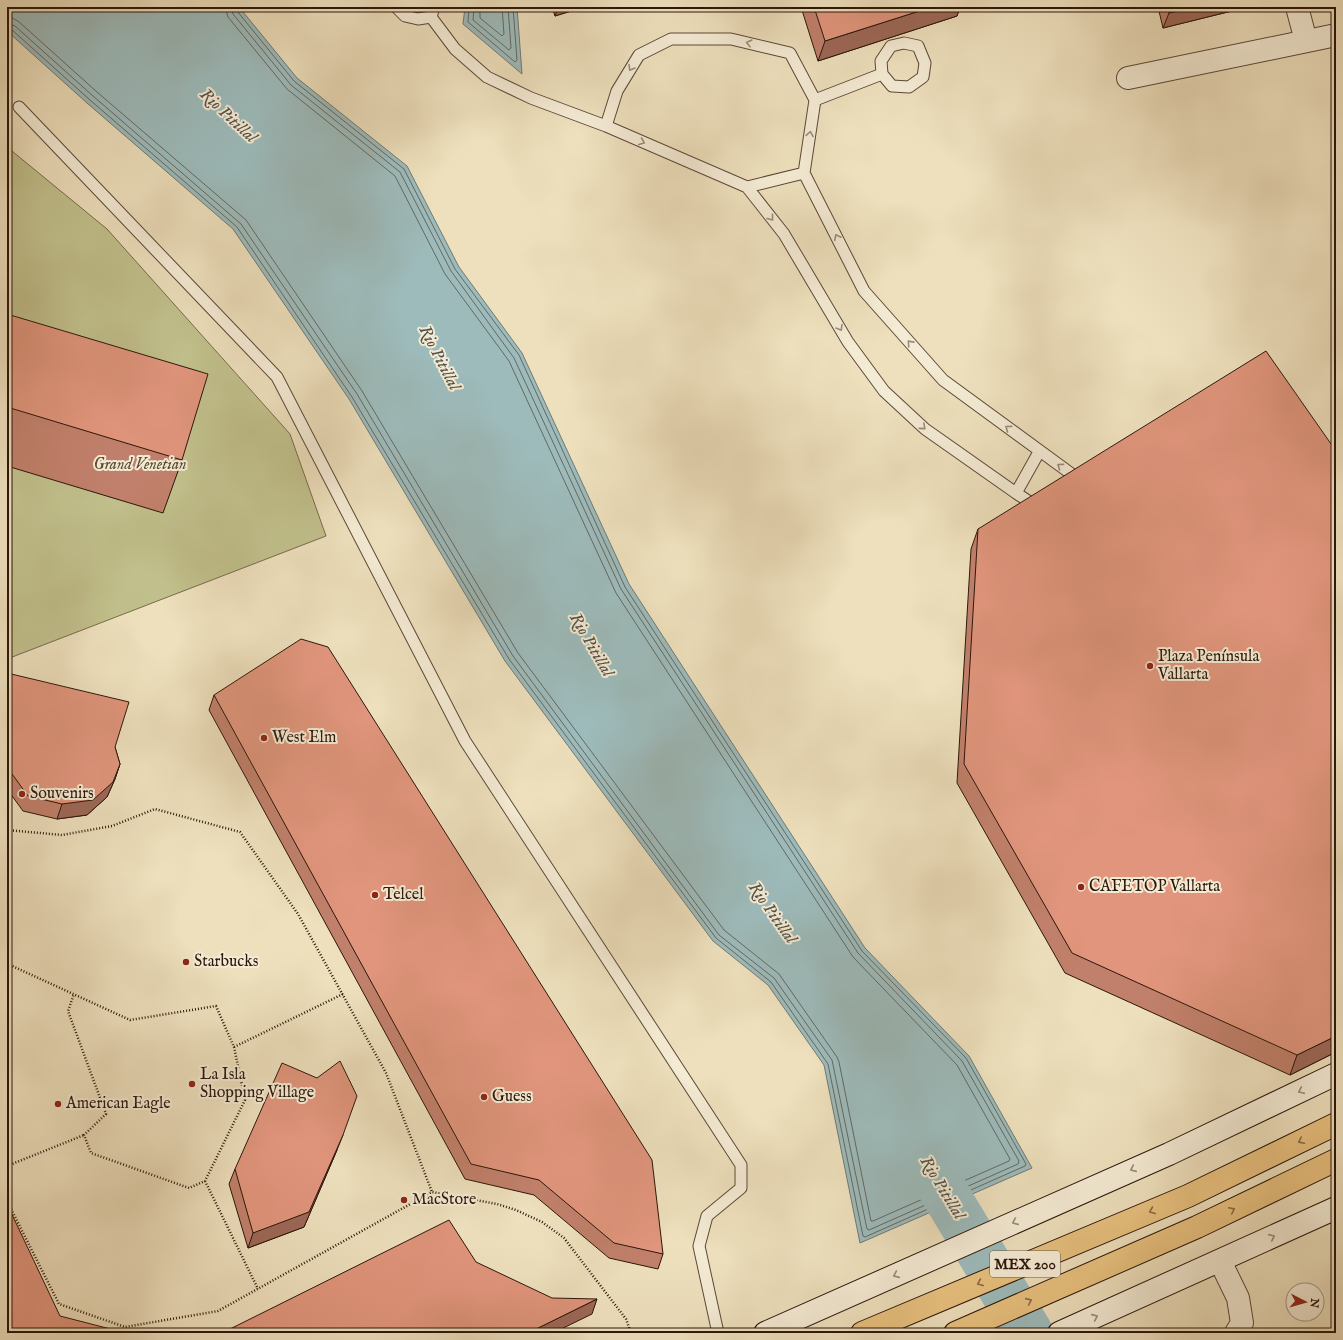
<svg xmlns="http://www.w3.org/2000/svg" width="1343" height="1340" font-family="'IM FELL English',serif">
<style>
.green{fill:#c1c08c;stroke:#766b4c}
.water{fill:#9dbbbb;stroke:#707975}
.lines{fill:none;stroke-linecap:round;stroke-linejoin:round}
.shore{stroke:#646863;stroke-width:1}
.river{stroke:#9dbbbb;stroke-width:48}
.service-casing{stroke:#5c4838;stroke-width:13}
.minor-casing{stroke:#5c4838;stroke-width:24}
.secondary-casing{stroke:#2c160b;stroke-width:24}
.trunk-casing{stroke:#2c160b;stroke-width:24}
.path{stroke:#2c160b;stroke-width:2.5;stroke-dasharray:1 2;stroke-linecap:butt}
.service{stroke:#f4ebd4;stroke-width:11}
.minor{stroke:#f4ebd4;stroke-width:22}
.secondary{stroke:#f4ebd4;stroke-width:22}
.trunk{stroke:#e7c07e;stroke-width:22}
.wall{fill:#c1806b;stroke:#2c160b}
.shaded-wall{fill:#9d6857;stroke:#2c160b}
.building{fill:#e0957c;stroke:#2c160b}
.oneway{stroke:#9a8b7a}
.oneway2{stroke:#8a6b44}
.poi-dot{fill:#8f2418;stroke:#f4ebd4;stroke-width:1.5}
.labels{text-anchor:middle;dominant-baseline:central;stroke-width:4;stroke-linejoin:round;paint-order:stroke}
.shield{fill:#f4ebd4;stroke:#685647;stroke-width:1}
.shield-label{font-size:15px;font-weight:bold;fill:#2c160b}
.park-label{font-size:16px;font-style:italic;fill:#594932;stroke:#f4ebd4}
.poi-label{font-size:16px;fill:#2c160b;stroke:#f4ebd4;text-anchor:start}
.water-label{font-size:17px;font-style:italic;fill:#545049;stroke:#f4ebd4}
</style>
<rect width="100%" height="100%" fill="#eee0bd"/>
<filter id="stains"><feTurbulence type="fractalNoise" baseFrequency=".005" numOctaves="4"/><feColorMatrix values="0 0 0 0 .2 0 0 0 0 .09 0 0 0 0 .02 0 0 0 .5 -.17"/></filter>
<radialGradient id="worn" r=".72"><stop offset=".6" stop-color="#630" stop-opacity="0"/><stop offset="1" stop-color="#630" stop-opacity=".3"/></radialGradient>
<path class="green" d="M7,147L107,229L290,434L326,536L7,659Z"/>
<path class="water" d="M7,7H239L297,78L407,166L459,267L522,353L629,584L865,948L969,1056L1032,1168L860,1243L824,1065L768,985L713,941L505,661L349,399L233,229L87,103L7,31Z
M465,7H517L522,74L463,24Z"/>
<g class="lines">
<path class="shore" d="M469,7L468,22L515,62L517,60L513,7
M474,7L473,20L509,50L511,48L508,7
M480,7V18L502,36L504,34L502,7
M7,17L12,18L18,21L97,92L246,220L362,391L518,653L724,930L779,974L837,1057L839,1062L871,1221H873L1009,1161L1010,1159L957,1065L853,957L616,593L509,361L445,274L395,176L287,89L228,17L225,7
M7,23L15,26L93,96L241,224L357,394L513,656L719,935L774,978L832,1060L867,1229L869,1230L1018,1164L1019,1161L962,1061L858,953L621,589L514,358L451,271L400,172L291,85L233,14L231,7
M7,28L11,29L90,100L237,227L352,397L509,659L716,938L771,982L828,1064L863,1236L865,1237L1025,1166L1026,1164L966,1058L862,951L625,587L519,355L455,269L404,169L294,81L237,11L236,7"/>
<path class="river" d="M917,1147L1029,1333"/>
<defs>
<path id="service" d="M396,7L405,16L418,19L431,17
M431,17L455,49L487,77L531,98L606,126L747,187L784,234L848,342L884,391L925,429L1016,493L1037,507
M431,17L434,7
M815,100L882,74L892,86L909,87L923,77L925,63L918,46L904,43L891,46L881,61L882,74
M19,107L277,377L465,741L741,1165V1188L707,1216L699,1246L718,1333
M606,126L617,91L639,55L671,39H731L790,53L815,100L804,173L864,291L943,380L1081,481
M747,187L804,173
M1016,493L1039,452"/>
<path id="minor" d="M1297,7L1306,41
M1128,78L1336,35
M1220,1261L1238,1298L1242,1323L1236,1333"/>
<path id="secondary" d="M765,1333L1169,1154L1336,1074
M1059,1333L1336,1208"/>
<path id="trunk" d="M862,1333L1188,1196L1336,1124
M955,1333L1197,1227L1336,1160"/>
</defs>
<use href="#service" class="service-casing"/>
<use href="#minor" class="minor-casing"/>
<use href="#secondary" class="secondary-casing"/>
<use href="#trunk" class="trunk-casing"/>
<path class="path" d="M7,830L62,835L112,826L155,809L240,832L298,914L386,1073L432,1192
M7,964L12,966L130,1020L216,1006L234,1047L245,1100L205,1181L189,1188L91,1153L84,1135L106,1114L68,1011L74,994
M234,1047L343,994
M7,1166L84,1135
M205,1181L258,1289
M7,1201L59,1304L125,1327L218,1311L432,1192L497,1204L516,1210L542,1222L564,1238L626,1319L631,1333"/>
<use href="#service" class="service"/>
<use href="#minor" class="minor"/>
<use href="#secondary" class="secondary"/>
<use href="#trunk" class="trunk"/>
</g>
<path class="wall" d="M552,7H584L555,16Z
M801,7H960L957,16L818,61Z
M1158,7H1248L1163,28Z
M7,314L182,460L163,513L7,466Z
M1336,451V1052L1290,1075L1065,973L957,783L971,549L978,529Z
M7,673L115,747L120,764L115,779L107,797L87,815L57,819L23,811L7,789Z
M214,695L663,1254L658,1269L609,1258L534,1195L465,1179L209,710Z
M337,1150L304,1227L248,1248L229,1184L235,1169Z"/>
<path class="shaded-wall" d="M558,7H584L555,16Z
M932,7H960L957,16L818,61L825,41Z
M1194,7H1248L1163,28L1169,13Z
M120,764L115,779L107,797L87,815L57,819L62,804Z
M1336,1036V1052L1290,1075L1297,1055Z
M343,1135L337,1150L304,1227L248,1248L253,1233Z
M597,1299L592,1314L553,1333H528Z"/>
<path class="building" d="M814,7H932L825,41Z
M1167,7H1194L1169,13Z
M7,314L208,374L182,460L7,407Z
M1266,351L1336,451V1036L1297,1055L1072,953L964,764L978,529Z
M301,639L328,647L652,1160L663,1254L614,1243L539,1180L471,1164L214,695Z
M7,673L129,702L115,747L120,764L113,782L93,800L62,804L28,796L7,767Z
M340,1061L357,1096L343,1135L309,1212L253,1233L235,1169L282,1063L317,1078Z
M7,1204L60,1316L126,1333H7Z
M449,1220L476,1262L552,1298L597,1299L528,1333H222Z"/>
<defs><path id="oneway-chevron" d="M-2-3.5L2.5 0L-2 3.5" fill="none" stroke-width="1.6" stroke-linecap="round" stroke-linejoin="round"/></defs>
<g class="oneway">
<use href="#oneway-chevron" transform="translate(749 43) rotate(-166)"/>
<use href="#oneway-chevron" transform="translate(631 68) rotate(121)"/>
<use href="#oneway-chevron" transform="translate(810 134) rotate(-81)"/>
<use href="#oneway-chevron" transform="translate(642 142) rotate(23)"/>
<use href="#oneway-chevron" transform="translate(771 218) rotate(52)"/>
<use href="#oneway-chevron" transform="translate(837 237) rotate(-117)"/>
<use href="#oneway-chevron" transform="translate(840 328) rotate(59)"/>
<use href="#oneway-chevron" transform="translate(910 343) rotate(-132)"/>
<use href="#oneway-chevron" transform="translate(923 427) rotate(41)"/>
<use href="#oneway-chevron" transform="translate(1008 428) rotate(-143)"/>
<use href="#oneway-chevron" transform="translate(1060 466) rotate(-144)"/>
<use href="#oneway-chevron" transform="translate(1301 1091) rotate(155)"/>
<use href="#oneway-chevron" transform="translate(1133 1169) rotate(156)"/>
<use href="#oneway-chevron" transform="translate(1015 1222) rotate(156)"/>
<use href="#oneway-chevron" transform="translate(1272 1237) rotate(-25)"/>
<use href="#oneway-chevron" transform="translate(896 1275) rotate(156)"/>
<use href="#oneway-chevron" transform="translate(1095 1317) rotate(-24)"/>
</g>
<g class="oneway2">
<use href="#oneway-chevron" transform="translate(1301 1141) rotate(154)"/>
<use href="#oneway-chevron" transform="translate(1232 1210) rotate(-26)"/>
<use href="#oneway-chevron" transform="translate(1152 1211) rotate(157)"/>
<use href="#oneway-chevron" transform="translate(980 1283) rotate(157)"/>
<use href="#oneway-chevron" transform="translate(1029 1301) rotate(-24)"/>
</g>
<g class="poi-dot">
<circle cx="1150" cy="666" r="4"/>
<circle cx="264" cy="738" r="4"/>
<circle cx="22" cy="794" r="4"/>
<circle cx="1081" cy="887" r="4"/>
<circle cx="375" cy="895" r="4"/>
<circle cx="186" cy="962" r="4"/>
<circle cx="192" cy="1084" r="4"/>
<circle cx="484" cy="1097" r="4"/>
<circle cx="58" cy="1104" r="4"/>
<circle cx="404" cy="1200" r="4"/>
</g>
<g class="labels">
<rect class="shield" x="990" y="1251" width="70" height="26" rx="3"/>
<g class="shield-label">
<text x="1025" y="1264">MEX 200</text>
</g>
<g class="park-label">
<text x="140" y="465">Grand Venetian</text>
</g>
<g class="poi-label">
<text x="1158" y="657">Plaza Península<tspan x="1158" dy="18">Vallarta</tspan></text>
<text x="272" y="738">West Elm</text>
<text x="30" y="794">Souvenirs</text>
<text x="1089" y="887">CAFETOP Vallarta</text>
<text x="383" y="895">Telcel</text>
<text x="194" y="962">Starbucks</text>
<text x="200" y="1075">La Isla<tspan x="200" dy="18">Shopping Village</tspan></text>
<text x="492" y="1097">Guess</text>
<text x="66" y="1104">American Eagle</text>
<text x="412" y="1200">MacStore</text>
</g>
<g class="water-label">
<text transform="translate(228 116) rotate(43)">Rio Pitillal</text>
<text transform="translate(439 358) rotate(63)">Rio Pitillal</text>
<text transform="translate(591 645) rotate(60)">Rio Pitillal</text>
<text transform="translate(772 913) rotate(55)">Rio Pitillal</text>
<text transform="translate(942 1188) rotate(59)">Rio Pitillal</text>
</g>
</g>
<rect width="1343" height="1340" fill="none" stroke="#eee0bd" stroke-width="24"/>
<rect x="8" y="8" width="1327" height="1324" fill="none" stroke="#2c160b" stroke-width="2"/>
<rect x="12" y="12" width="1319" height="1316" fill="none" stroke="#2c160b"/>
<g transform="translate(1305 1302) rotate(96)"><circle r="19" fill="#f4ebd4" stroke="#a49684"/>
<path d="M0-3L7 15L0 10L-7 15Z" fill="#8f2418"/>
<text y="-6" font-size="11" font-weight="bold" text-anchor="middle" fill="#2c160b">N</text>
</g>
<rect width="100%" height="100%" filter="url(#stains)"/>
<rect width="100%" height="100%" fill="url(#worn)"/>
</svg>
